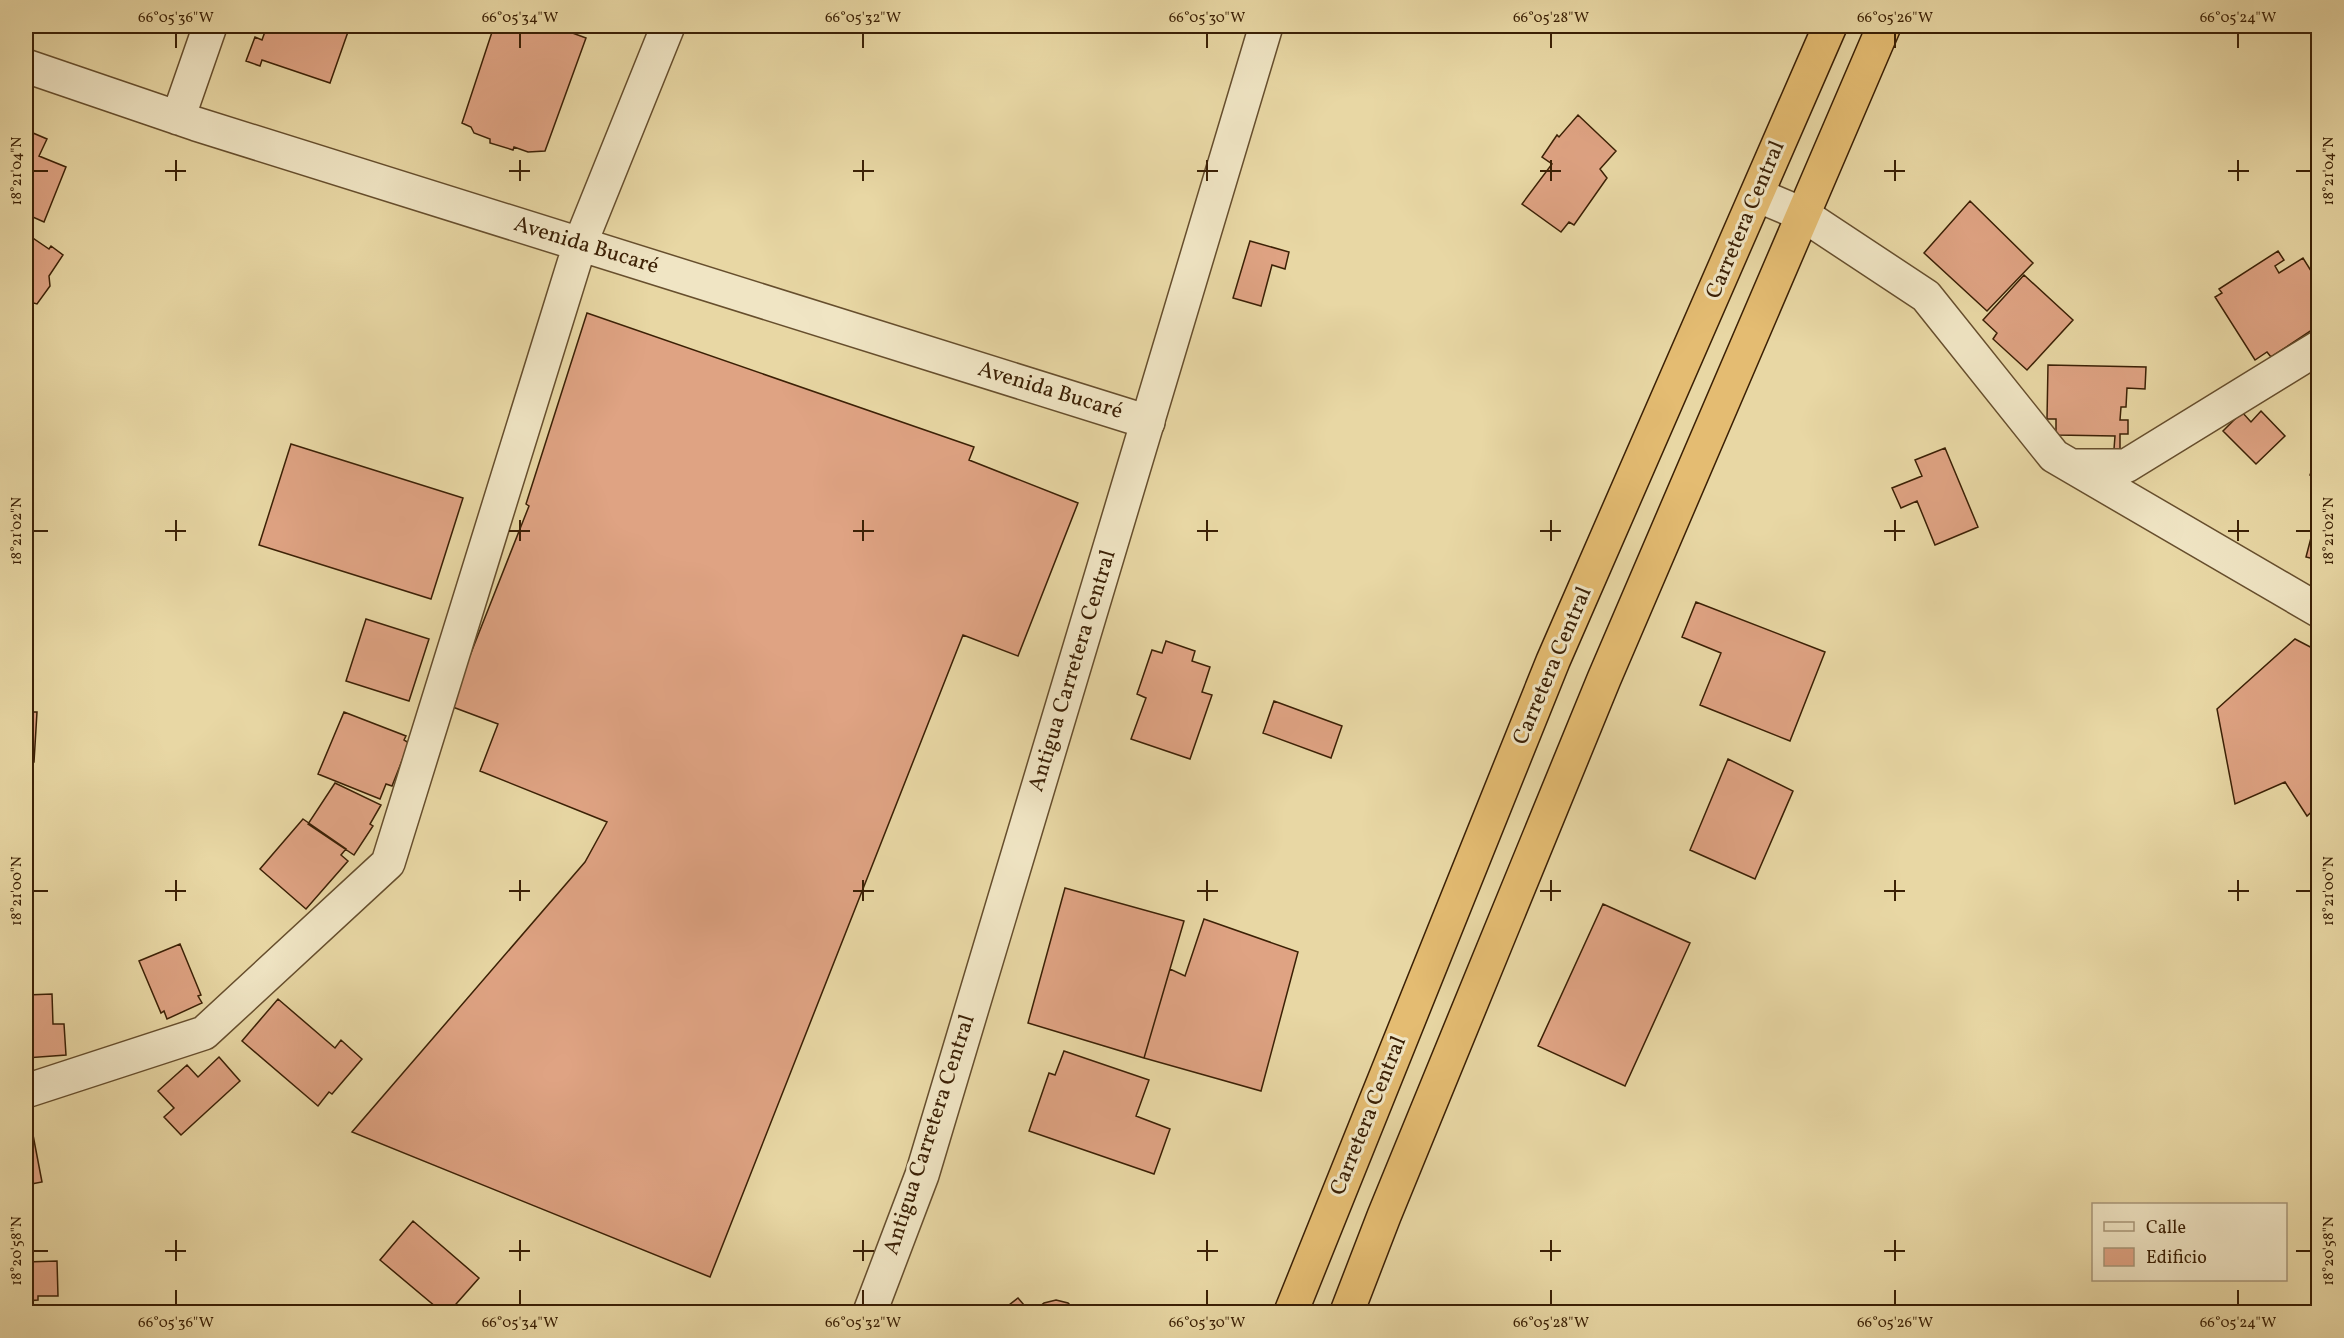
<svg xmlns="http://www.w3.org/2000/svg" width="2344" height="1338" font-family="Vollkorn,serif">
<style>
.building{fill:#dfa383;stroke:#3b2005;stroke-width:1.5}
.lines{fill:none;stroke-linecap:round;stroke-linejoin:round}
.minor-casing{stroke:#664e2d;stroke-width:36}
.tertiary-casing{stroke:#664e2d;stroke-width:36}
.trunk-casing{stroke:#3b2005;stroke-width:36}
.minor{stroke:#f0e5c4;stroke-width:33}
.tertiary{stroke:#f0e5c4;stroke-width:33}
.trunk{stroke:#e4bc72;stroke-width:33}
.ticks{fill:none;stroke:#3b2005;stroke-width:2}
.labels{text-anchor:middle;dominant-baseline:central;stroke-width:6;stroke-linejoin:round;paint-order:stroke}
.street-label{font-size:22px;fill:#3b2005;stroke:#f0e5c4}
.neatline{fill:none;stroke:#3b2005;stroke-width:2}
.ticks-label{font-size:15px;text-anchor:middle;fill:#3b2005}
</style>
<rect width="100%" height="100%" fill="#e8d7a4"/>
<filter id="stains"><feTurbulence type="fractalNoise" baseFrequency=".00333" numOctaves="4"/><feColorMatrix values="0 0 0 0 .2 0 0 0 0 .09 0 0 0 0 .02 0 0 0 .5 -.17"/></filter>
<radialGradient id="worn" r=".72"><stop offset=".6" stop-color="#630" stop-opacity="0"/><stop offset="1" stop-color="#630" stop-opacity=".3"/></radialGradient>
<path class="building" d="M267,26H339L349,29L330,83L262,60L260,66L246,61L255,37L262,40Z
M494,26H562L564,30L586,38L545,151L528,152L514,147L513,150L490,143V139L474,133L471,127L462,123Z
M1578,115L1616,151L1600,169L1607,178L1574,225L1569,222L1561,232L1522,204L1552,164L1542,157L1557,135L1559,137Z
M26,130L47,139L39,156L66,167L44,222L26,214Z
M1970,201L2033,263L1987,311L1924,253Z
M26,227L29,230L27,234L49,249L51,246L63,255L49,276L50,286L37,304L26,301Z
M1250,241L1289,252L1285,269L1272,265L1261,306L1233,298Z
M2278,251L2284,260L2275,266L2279,273L2303,258L2318,282V326L2271,357L2267,352L2255,360L2215,297L2222,293L2219,289Z
M2024,275L2073,320L2027,370L1993,339L1997,333L1983,320Z
M587,313L974,447L969,460L1078,503L1018,656L963,635L710,1277L352,1132L585,862L607,822L480,771L498,724L450,706L529,506L526,504Z
M2048,365L2146,367L2145,389L2127,388L2126,407H2121L2120,420H2128V434H2120V449H2114L2115,436L2056,435V419H2047Z
M2261,411L2285,436L2256,464L2223,431L2242,412L2251,422Z
M291,444L463,498L431,599L259,545Z
M1945,448L1978,527L1935,545L1917,501L1901,508L1892,488L1922,476L1915,460Z
M2318,453V478L2310,475Z
M2318,511V560L2306,557Z
M1696,602L1825,652L1790,741L1700,705L1721,653L1682,637Z
M366,619L429,639L409,701L346,681Z
M2295,639L2318,651V806L2307,816L2285,782L2235,804L2217,709Z
M1166,641L1195,651L1192,661L1210,667L1202,692L1212,695L1190,759L1131,739L1146,698L1137,694L1152,650L1162,653Z
M1274,701L1342,726L1331,758L1263,733Z
M26,712H37L34,762H26Z
M344,712L406,736L404,740L409,743L392,786L386,784L380,799L318,774Z
M1728,759L1793,791L1755,879L1690,850Z
M335,783L381,805L370,824L373,826L354,855L308,824Z
M303,819L346,849L341,855L348,861L306,909L260,869Z
M26,852L31,854L26,871Z
M1065,888L1184,921L1144,1058L1028,1023Z
M1603,904L1690,943L1625,1086L1538,1046Z
M1204,919L1298,952L1261,1091L1144,1058L1170,969L1185,976Z
M180,944L201,995L198,996L202,1003L167,1019L164,1011L161,1013L139,961Z
M52,994L53,1024H64L66,1055L26,1058V995Z
M278,999L335,1048L341,1040L362,1059L332,1094L329,1092L318,1106L242,1041Z
M1064,1051L1149,1080L1136,1116L1170,1129L1154,1174L1029,1131L1049,1073L1055,1075Z
M219,1057L240,1081L181,1135L164,1117L174,1108L158,1091L187,1065L198,1077Z
M29,1114L42,1182L26,1185V1115Z
M413,1221L479,1278L449,1312H442L380,1260Z
M57,1261L58,1296H38V1300L26,1301V1262Z
M1018,1298L1030,1312H1000Z
M1056,1300L1068,1303L1077,1312H1033L1044,1303Z"/>
<g class="lines">
<defs>
<path id="minor" d="M26,66L196,124L1148,422
M178,118L210,26
M1757,195L1802,214L1926,296L2054,456L2318,610
M2072,466H2126L2318,348
M26,1091L204,1033L388,863L580,244L668,26"/>
<path id="tertiary" d="M870,1312L922,1175L1266,26"/>
<path id="trunk" d="M1291,1312L1553,661L1830,26
M1347,1312L1384,1216L1604,679L1884,26"/>
</defs>
<use href="#minor" class="minor-casing"/>
<use href="#tertiary" class="tertiary-casing"/>
<use href="#trunk" class="trunk-casing"/>
<use href="#minor" class="minor"/>
<use href="#tertiary" class="tertiary"/>
<use href="#trunk" class="trunk"/>
</g>
<path class="ticks" d="M176,33V48M520,33V48M863,33V48M1207,33V48M1551,33V48M1895,33V48M2238,33V48M176,160V181M520,160V181M863,160V181M1207,160V181M1551,160V181M1895,160V181M2238,160V181M33,171H48M165,171H186M509,171H530M853,171H874M1197,171H1218M1540,171H1561M1884,171H1905M2228,171H2249M2296,171H2311M176,520V541M520,520V541M863,520V541M1207,520V541M1551,520V541M1895,520V541M2238,520V541M33,531H48M165,531H186M509,531H530M853,531H874M1197,531H1218M1540,531H1561M1884,531H1905M2228,531H2249M2296,531H2311M176,880V901M520,880V901M863,880V901M1207,880V901M1551,880V901M1895,880V901M2238,880V901M33,891H48M165,891H186M509,891H530M853,891H874M1197,891H1218M1540,891H1561M1884,891H1905M2228,891H2249M2296,891H2311M176,1240V1261M520,1240V1261M863,1240V1261M1207,1240V1261M1551,1240V1261M1895,1240V1261M33,1251H48M165,1251H186M509,1251H530M853,1251H874M1197,1251H1218M1540,1251H1561M1884,1251H1905M2296,1251H2311M176,1290V1305M520,1290V1305M863,1290V1305M1207,1290V1305M1551,1290V1305M1895,1290V1305M2238,1290V1305"/>
<g class="labels">
<g class="street-label">
<text transform="translate(1746 220) rotate(-67)">Carretera Central</text>
<text transform="translate(586 246) rotate(17)">Avenida Bucaré</text>
<text transform="translate(1050 391) rotate(17)">Avenida Bucaré</text>
<text transform="translate(1553 666) rotate(-67)">Carretera Central</text>
<text transform="translate(1073 671) rotate(-73)">Antigua Carretera Central</text>
<text transform="translate(1369 1116) rotate(-68)">Carretera Central</text>
<text transform="translate(930 1135) rotate(-72)">Antigua Carretera Central</text>
</g>
</g>
<rect width="2344" height="1338" fill="none" stroke="#e8d7a4" stroke-width="66"/>
<rect x="2092" y="1203" width="195" height="78" fill="#f0e5c4" stroke="#a89678" stroke-width="1.5"/>
<rect x="2104" y="1222" width="30" height="9" fill="#f0e5c4" stroke="#a89678" stroke-width="1.5"/>
<text x="2146" y="1233" font-size="18" fill="#3b2005">Calle</text>
<rect x="2104" y="1248" width="30" height="18" fill="#dfa383" stroke="#a89678" stroke-width="1.5"/>
<text x="2146" y="1263" font-size="18" fill="#3b2005">Edificio</text>
<rect x="33" y="33" width="2278" height="1272" class="neatline"/>
<g class="ticks-label">
<text x="176" y="22">66°05'36"W</text>
<text x="520" y="22">66°05'34"W</text>
<text x="863" y="22">66°05'32"W</text>
<text x="1207" y="22">66°05'30"W</text>
<text x="1551" y="22">66°05'28"W</text>
<text x="1895" y="22">66°05'26"W</text>
<text x="2238" y="22">66°05'24"W</text>
<text transform="translate(16 171) rotate(-90)" y="5">18°21'04"N</text>
<text transform="translate(2328 171) rotate(-90)" y="5">18°21'04"N</text>
<text transform="translate(16 531) rotate(-90)" y="5">18°21'02"N</text>
<text transform="translate(2328 531) rotate(-90)" y="5">18°21'02"N</text>
<text transform="translate(16 891) rotate(-90)" y="5">18°21'00"N</text>
<text transform="translate(2328 891) rotate(-90)" y="5">18°21'00"N</text>
<text transform="translate(16 1251) rotate(-90)" y="5">18°20'58"N</text>
<text transform="translate(2328 1251) rotate(-90)" y="5">18°20'58"N</text>
<text x="176" y="1327">66°05'36"W</text>
<text x="520" y="1327">66°05'34"W</text>
<text x="863" y="1327">66°05'32"W</text>
<text x="1207" y="1327">66°05'30"W</text>
<text x="1551" y="1327">66°05'28"W</text>
<text x="1895" y="1327">66°05'26"W</text>
<text x="2238" y="1327">66°05'24"W</text>
</g>
<rect width="100%" height="100%" filter="url(#stains)"/>
<rect width="100%" height="100%" fill="url(#worn)"/>
</svg>
